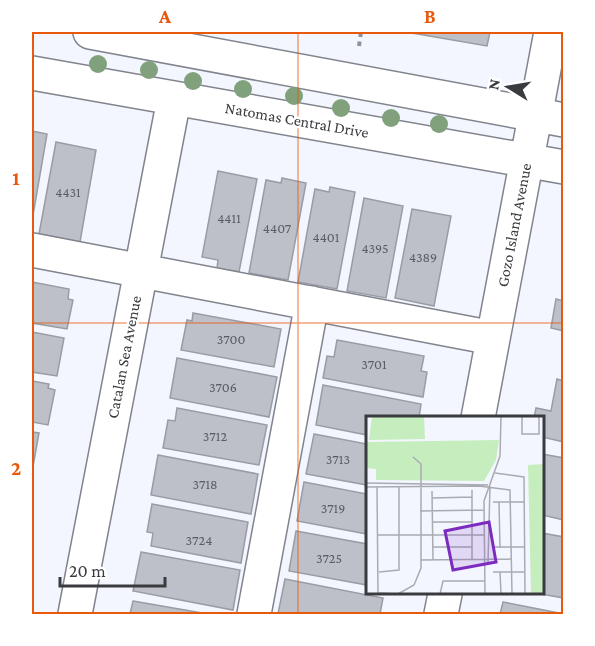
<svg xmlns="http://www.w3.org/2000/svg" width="595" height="646" font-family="'Crimson Pro',serif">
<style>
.building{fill:#bdc0c9;stroke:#999ca5;stroke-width:1.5}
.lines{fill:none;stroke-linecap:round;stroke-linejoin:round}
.minor-casing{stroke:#81848d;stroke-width:36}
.path{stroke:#909298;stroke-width:4;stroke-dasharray:4.5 4.5;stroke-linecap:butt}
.minor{stroke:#fff;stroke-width:33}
.tree{fill:#80a17c}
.grid{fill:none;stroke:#e8590c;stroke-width:1.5;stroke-opacity:0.55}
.labels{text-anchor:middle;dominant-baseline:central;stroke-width:5;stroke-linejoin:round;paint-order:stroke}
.number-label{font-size:14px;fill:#5b5c62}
.street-label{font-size:16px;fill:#3a3b3f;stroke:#fff}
.inset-road{fill:none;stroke:#a9abb2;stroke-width:1.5}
.view{fill:#7b2cbf;fill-opacity:0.15;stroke:#7b2cbf;stroke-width:3}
.inset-edge{fill:none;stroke:#3a3b3f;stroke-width:3}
.neatline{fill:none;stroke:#e8590c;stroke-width:2}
.grid-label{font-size:20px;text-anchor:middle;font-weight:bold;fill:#e8590c}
</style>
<rect width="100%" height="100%" fill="#f3f6fe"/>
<path class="building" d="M406,32H490L487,46Z
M32,131L47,134L32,221Z
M56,142L96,150L80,242L39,234Z
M218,171L257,179L239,272L217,268L218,260L202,257Z
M282,178L306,183L288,280L249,273L266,180L281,183Z
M330,187L355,192L337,289L298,282L315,189L329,192Z
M364,198L403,206L386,298L347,291Z
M412,209L451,216L434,306L395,298Z
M32,282L69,289L68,299L73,300L67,329L32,323Z
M556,299L564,301V331L551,328Z
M193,313L281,329L274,367L181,350L187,320L192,321Z
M32,332L64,338L57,376L32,372Z
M337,340L424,356L421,371L427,372L423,397L323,378L327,356L334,357Z
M177,358L277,377L269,417L170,398Z
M557,379L564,381V442L542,437V418H534L536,408L551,411Z
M32,381L49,384L48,388L55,390L48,425L32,422Z
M323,385L421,404L419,418H367V435L316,425Z
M177,408L267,425L259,465L163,448L168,420L175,421Z
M32,432L39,433L32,472Z
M314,434L367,444V485L306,474Z
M542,454L564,458V520L542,515Z
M158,455L258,474L251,514L151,495Z
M304,482L367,494V534L297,521Z
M152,504L248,522L241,563L151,546L153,533L147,532Z
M296,531L367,544V585L289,571Z
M542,533L564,537V598L541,594H542Z
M141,552L240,570L233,610L133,591Z
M285,579L383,598L380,614H278Z
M133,601L208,614H130Z
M503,602L564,614H500Z"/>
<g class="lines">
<defs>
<path id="minor" d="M90,32L564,120
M32,73L564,167
M32,250L493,338
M478,418L551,32
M75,614L174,99
M254,614L312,303
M441,614L445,594"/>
</defs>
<use href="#minor" class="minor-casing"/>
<path class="path" d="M359,46L361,32"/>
<use href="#minor" class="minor"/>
</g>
<g class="tree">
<circle cx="98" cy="64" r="9"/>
<circle cx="149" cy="70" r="9"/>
<circle cx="193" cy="81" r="9"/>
<circle cx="243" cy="89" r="9"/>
<circle cx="294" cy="96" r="9"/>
<circle cx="341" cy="108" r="9"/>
<circle cx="391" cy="118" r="9"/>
<circle cx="439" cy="124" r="9"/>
</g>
<path class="grid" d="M298,32V614M32,323H564"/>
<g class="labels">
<g class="number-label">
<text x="68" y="192">4431</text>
<text x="229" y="218">4411</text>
<text x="277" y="228">4407</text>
<text x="326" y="237">4401</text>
<text x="375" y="248">4395</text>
<text x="423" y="257">4389</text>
<text x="231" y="339">3700</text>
<text x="374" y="364">3701</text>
<text x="223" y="387">3706</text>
<text x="215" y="436">3712</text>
<text x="338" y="459">3713</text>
<text x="205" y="484">3718</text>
<text x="333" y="508">3719</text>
<text x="199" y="540">3724</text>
<text x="329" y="558">3725</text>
</g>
<g class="street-label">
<text transform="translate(297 120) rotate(10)">Natomas Central Drive</text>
<text transform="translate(514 225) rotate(-79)">Gozo Island Avenue</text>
<text transform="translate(124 357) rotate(-79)">Catalan Sea Avenue</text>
</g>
</g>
<g transform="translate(366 416)">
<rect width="178" height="178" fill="#f3f6fe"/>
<path d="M6,0H58L59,23L3,24ZM133,24L130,44L118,65L10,64V53L0,52V26ZM178,48V178H165L162,49Z" fill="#c6edbd"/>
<path class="inset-road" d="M156,0V18H173V0M129,57L158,61L159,178M0,67L122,69M0,71L113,70L144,74L146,178M11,71L12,177L32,178L48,169L55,152V48L47,41M106,74V144M66,75L67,144M66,82L106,81M127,86H158M133,86L134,132M54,95L118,94M67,106H106M12,119H118M67,131H106M127,131H158M55,144L146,143M122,146L124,70M13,156L33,154V71M127,156H159M134,156L135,178M74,178L77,165H119M119,178L118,85L134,40L135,0"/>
<path class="view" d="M123,106L130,146L87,154L79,115Z"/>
<rect width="178" height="178" class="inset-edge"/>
</g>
<rect width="595" height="646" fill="none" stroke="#ffffff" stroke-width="66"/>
<g transform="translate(508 87) rotate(281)" stroke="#ffffff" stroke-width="4.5" paint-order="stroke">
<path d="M0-4.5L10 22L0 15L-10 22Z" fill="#3a3b3f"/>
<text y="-9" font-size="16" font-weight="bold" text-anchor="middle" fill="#3a3b3f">N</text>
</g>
<path d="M60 577v9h105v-9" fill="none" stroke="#3a3b3f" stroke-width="3"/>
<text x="69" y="577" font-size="18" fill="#3a3b3f" stroke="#ffffff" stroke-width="4.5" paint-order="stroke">20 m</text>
<rect x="33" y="33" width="529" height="580" class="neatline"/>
<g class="grid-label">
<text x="165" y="23">A</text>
<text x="430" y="23">B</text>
<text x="16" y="185">1</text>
<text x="16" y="475">2</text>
</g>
</svg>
